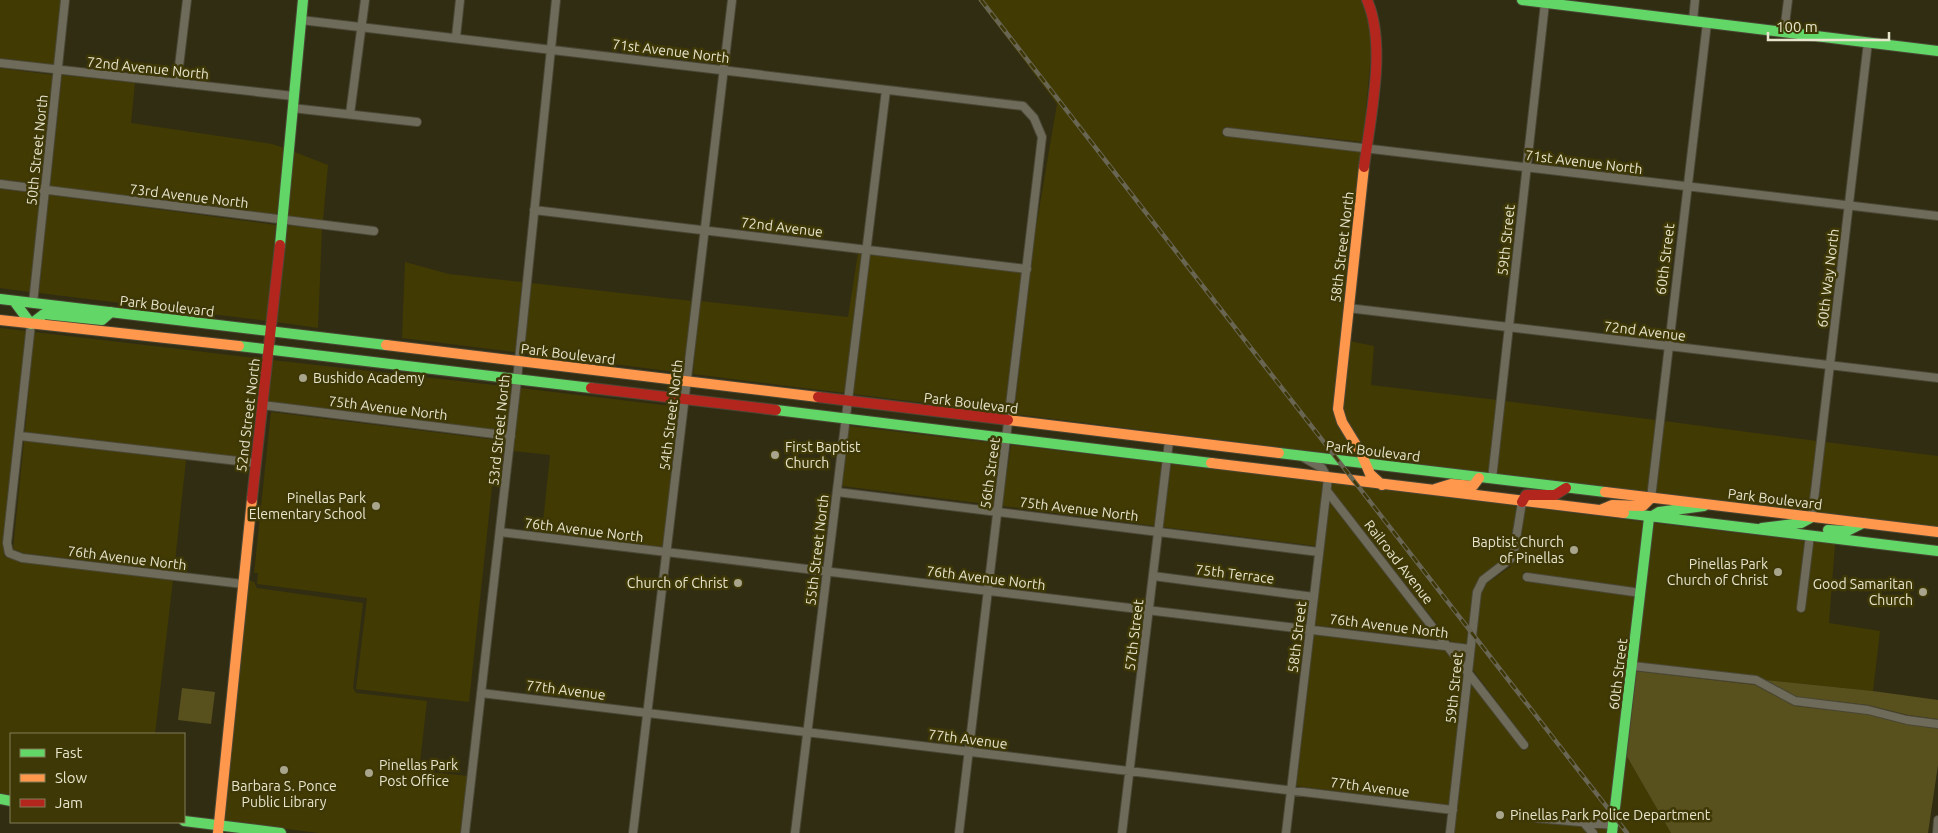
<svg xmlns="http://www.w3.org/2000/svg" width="1938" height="833" font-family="Ubuntu,sans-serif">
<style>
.built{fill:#423a03}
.green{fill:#58501d}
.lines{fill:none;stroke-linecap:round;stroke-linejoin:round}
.street-casing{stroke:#4a4735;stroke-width:10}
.fast-casing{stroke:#4a4735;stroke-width:12}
.slow-casing{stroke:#4a4735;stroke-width:12}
.jam-casing{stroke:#4a4735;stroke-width:12}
.street{stroke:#6e6b5a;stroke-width:8}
.fast{stroke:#63d668;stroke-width:10}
.slow{stroke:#ff974d;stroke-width:10}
.jam{stroke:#b3261e;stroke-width:10}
.rail-casing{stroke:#686553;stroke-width:4.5}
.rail{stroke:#3e3706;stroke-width:2.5;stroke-dasharray:8;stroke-linecap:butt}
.poi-dot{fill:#a8a58c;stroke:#3e3706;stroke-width:2}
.labels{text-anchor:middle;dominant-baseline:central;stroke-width:5;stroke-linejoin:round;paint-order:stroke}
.street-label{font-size:14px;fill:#e8e5cd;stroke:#3e3706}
.poi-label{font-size:14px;fill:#e8e5cd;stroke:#3e3706;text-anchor:end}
</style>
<rect width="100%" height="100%" fill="#312d13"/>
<path class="built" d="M0,0H61L54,65L0,58Z
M978,0H1362L1370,15L1373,32L1363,142L1224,127L1223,136L1362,152L1356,204L1350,226L1347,285L1333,408L1358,457L1014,414L1035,233L1057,104Z
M0,68L53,75L42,185L0,179Z
M62,75L135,83L131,123L272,144L284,148L277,215L50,186Z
M292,151L328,165L323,220L285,216Z
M0,189L41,194L30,292L0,288Z
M49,195L276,225L268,321L39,293Z
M284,225L322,229L318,328L276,322Z
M858,253L862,254L845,393L693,374L700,301L848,317Z
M870,255L1022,273L1006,413L853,394Z
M405,262L449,274L522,282L515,352L402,338Z
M531,283L692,301L685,373L524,353Z
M0,328L26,331L4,556L21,562L173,580L155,734H11V796L0,794Z
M34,332L264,359L257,405H254L249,458L25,432Z
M1349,341L1374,346L1371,385L1497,400L1489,473L1367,458L1345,420L1342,408Z
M272,360L512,387L507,431L266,401Z
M520,388L679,407L663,547L542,532L550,455L513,451Z
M1505,401L1656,420L1648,493L1497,474Z
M271,412L497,440L469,702L356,689L367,598L257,584L258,573H254Z
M1664,421L1817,441L1808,512L1656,494Z
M849,426L1002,444L994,505L842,486Z
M24,441L186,460L174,571L23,553L13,549Z
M1825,442L1938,456V528L1865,519L1864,517L1817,513Z
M1011,445L1163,463L1155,526L1002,506Z
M1171,464L1323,482L1316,546L1163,527Z
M1332,483L1517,506L1509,554L1481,576L1474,590L1467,644L1451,642L1331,489Z
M1330,501L1439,640L1315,625Z
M1525,507L1645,522L1638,588L1523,572V581L1637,597L1609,820L1532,813V822L1608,829V833H1454L1471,683L1524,751L1530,746L1473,670L1481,593L1486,584L1510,567L1517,558Z
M1653,523L1805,541L1797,612L1804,613L1813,542L1835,544L1829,623L1880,631L1873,691L1766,680L1756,676L1637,662Z
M248,580L254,582L257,588L363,603L353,688L356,693L427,701L419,771L468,776L460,833H319L223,821Z
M1314,635L1447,651L1464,673L1449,805L1296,786Z
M1626,755L1671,833H1616Z"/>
<path class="green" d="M1636,671L1755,685L1795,706L1867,714L1906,724L1938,728V765L1928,833H1671L1626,755Z
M1766,680L1873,691L1938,700V719L1908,715L1868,705L1797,697Z
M182,688L215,692L211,724L178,720Z"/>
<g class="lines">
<defs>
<path id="street" d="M301,20L1023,106L1034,118L1042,137L959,833
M1693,20L1695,0
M1784,32L1788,0
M456,37L460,0
M0,63L293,96
M177,83L187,0
M292,108L417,122
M350,114L365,0
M1227,132L1938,216
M0,184L374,231
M534,210L1027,269
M33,303L65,0
M1348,308L1938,378
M31,324L7,543L9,553L22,558L243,584
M262,405L511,436
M20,436L256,463
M1492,479L1545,3
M1327,491L1524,745
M837,492L1319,552
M1651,498L1707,23
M1812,517L1868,42
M500,532L1470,649
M1153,576L1314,597
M1527,577L1641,593
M1801,608L1810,535
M1633,666L1756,680L1795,701L1868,710L1907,720L1938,724
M481,693L1453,810
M1536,818L1613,825
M1583,822L1593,833
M465,833L516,389L556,0
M633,833L732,0
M795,833L886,90
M1122,833L1169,441
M1286,833L1328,478L1322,468L1304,458
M1450,833L1477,592L1483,580L1513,557L1522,502
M1937,833L1938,820"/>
<path id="fast" d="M1522,0L1938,51
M280,245L303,0
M0,299L386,345
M14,301L31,324
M31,324L44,314L102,320L111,312
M239,346L591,388
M776,410L1211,463
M1279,453L1605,492
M1624,513L1938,551
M1649,518L1659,512L1704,506
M1762,528L1801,523L1812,517
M1828,530L1847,531L1863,523
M0,799L11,801
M184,821L281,833
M1612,833L1649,518"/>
<path id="slow" d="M1364,167L1338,409L1342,422L1361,453L1370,474L1382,485
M0,320L239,346
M386,345L818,397
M1008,420L1279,453
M1211,463L1624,513
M1435,489L1451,484L1473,486L1479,478
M1605,492L1938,532
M1600,510L1612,505L1643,506L1651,498
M218,833L252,499"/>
<path id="jam" d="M1364,167C1370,119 1387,45 1367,0
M591,388L776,410
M818,397L1008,420
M252,499L280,245
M1522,502L1526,495H1555L1566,488"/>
</defs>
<use href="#street" class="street-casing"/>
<use href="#fast" class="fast-casing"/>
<use href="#slow" class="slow-casing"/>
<use href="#jam" class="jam-casing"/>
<use href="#street" class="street"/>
<use href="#fast" class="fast"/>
<use href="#slow" class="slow"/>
<use href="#jam" class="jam"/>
<defs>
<path id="rail" d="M981,0L1627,833"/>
</defs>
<use href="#rail" class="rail-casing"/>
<use href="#rail" class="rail"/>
</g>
<g class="poi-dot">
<circle cx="303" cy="378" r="5"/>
<circle cx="775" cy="455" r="5"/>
<circle cx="376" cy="506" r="5"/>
<circle cx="1574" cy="550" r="5"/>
<circle cx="1778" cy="572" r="5"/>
<circle cx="738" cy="583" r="5"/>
<circle cx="1923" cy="592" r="5"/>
<circle cx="284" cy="770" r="5"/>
<circle cx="369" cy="773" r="5"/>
<circle cx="1500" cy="815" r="5"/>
</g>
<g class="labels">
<g class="street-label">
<text transform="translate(671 51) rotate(7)">71st Avenue North</text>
<text transform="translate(148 68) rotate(6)">72nd Avenue North</text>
<text transform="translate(37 150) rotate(-84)">50th Street North</text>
<text transform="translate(1584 162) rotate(7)">71st Avenue North</text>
<text transform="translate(189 196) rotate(7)">73rd Avenue North</text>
<text transform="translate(782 227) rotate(7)">72nd Avenue</text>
<text transform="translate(1506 240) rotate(-84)">59th Street</text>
<text transform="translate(1342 247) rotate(-83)">58th Street North</text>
<text transform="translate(1665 259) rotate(-83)">60th Street</text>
<text transform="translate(1828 278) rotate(-83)">60th Way North</text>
<text transform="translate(167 306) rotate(7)">Park Boulevard</text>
<text transform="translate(1645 331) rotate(7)">72nd Avenue</text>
<text transform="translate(568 354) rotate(7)">Park Boulevard</text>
<text transform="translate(971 403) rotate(7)">Park Boulevard</text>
<text transform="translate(388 408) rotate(7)">75th Avenue North</text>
<text transform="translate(248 415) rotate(-83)">52nd Street North</text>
<text transform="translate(671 415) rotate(-83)">54th Street North</text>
<text transform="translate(499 430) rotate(-84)">53rd Street North</text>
<text transform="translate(1373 451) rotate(7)">Park Boulevard</text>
<text transform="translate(990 473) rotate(-82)">56th Street</text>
<text transform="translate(1775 499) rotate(7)">Park Boulevard</text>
<text transform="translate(1079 509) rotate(7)">75th Avenue North</text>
<text transform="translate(584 530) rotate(7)">76th Avenue North</text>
<text transform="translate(817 550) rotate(-83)">55th Street North</text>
<text transform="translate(127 558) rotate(7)">76th Avenue North</text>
<text transform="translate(1399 562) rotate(52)">Railroad Avenue</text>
<text transform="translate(1235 574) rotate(7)">75th Terrace</text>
<text transform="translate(986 578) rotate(7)">76th Avenue North</text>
<text transform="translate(1389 626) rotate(7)">76th Avenue North</text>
<text transform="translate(1134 635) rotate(-83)">57th Street</text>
<text transform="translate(1297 637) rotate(-83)">58th Street</text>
<text transform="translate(1618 674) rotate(-83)">60th Street</text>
<text transform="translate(1454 688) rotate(-84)">59th Street</text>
<text transform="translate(566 690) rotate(7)">77th Avenue</text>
<text transform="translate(968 739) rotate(7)">77th Avenue</text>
<text transform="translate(1370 787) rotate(7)">77th Avenue</text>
</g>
<g class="poi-label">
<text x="313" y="378" text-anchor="start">Bushido Academy</text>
<text x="785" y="447" text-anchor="start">First Baptist<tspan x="785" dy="16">Church</tspan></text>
<text x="366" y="498">Pinellas Park<tspan x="366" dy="16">Elementary School</tspan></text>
<text x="1564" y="542">Baptist Church<tspan x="1564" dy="16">of Pinellas</tspan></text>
<text x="1768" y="564">Pinellas Park<tspan x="1768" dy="16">Church of Christ</tspan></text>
<text x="728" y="583">Church of Christ</text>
<text x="1913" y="584">Good Samaritan<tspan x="1913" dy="16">Church</tspan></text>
<text x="379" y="765" text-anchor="start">Pinellas Park<tspan x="379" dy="16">Post Office</tspan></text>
<text x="284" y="786" text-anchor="middle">Barbara S. Ponce<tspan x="284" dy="16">Public Library</tspan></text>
<text x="1510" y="815" text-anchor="start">Pinellas Park Police Department</text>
</g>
</g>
<rect x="10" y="733" width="175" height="90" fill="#3e3706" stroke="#827d56"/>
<rect x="20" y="749" width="25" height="8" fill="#63d668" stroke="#827d56"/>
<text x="55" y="758" font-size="15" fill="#e8e5cd">Fast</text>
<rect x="20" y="774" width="25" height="8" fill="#ff974d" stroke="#827d56"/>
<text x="55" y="783" font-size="15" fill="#e8e5cd">Slow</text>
<rect x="20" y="799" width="25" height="8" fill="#b3261e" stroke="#827d56"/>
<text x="55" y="808" font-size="15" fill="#e8e5cd">Jam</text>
<path d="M1768 32v8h121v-8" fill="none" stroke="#e8e5cd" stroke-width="2.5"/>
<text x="1776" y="32" font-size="15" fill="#e8e5cd" stroke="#3e3706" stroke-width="4" paint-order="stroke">100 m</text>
</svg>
